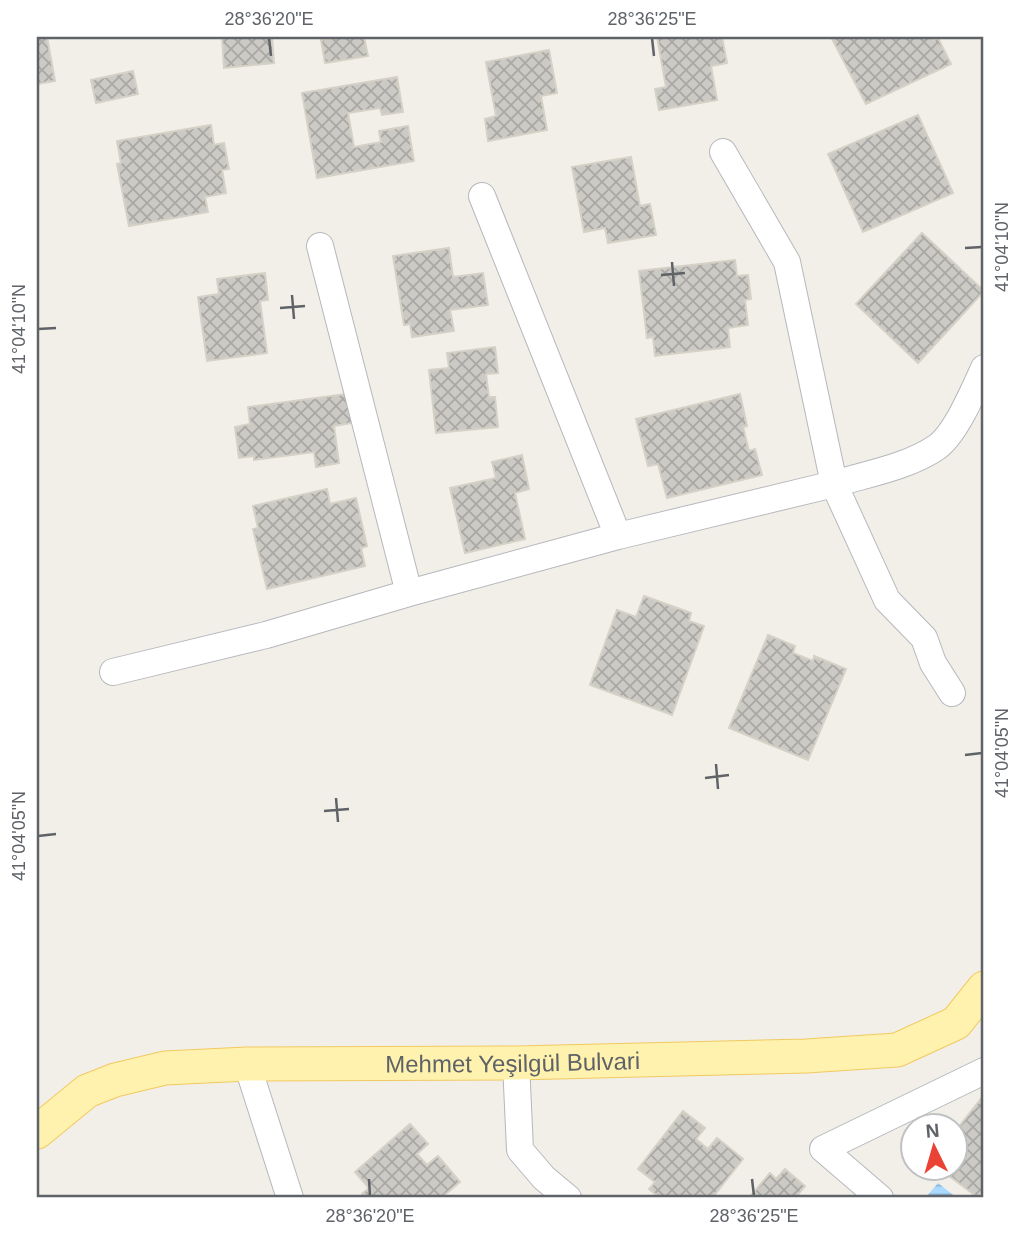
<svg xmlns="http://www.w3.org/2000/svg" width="1021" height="1235" font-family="Arial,sans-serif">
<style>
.water{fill:url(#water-rules)}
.building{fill:url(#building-cross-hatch);stroke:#d6d1c6;stroke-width:2}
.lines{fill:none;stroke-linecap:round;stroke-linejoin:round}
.minor-casing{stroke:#b5b8bc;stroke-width:28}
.major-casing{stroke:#f2c960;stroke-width:35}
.minor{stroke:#fff;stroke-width:26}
.major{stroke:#fff2af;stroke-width:33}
.ticks{fill:none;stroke:#5f6368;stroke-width:2.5}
.labels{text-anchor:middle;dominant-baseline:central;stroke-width:6;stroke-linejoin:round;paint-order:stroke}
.street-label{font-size:24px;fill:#5f6368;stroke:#fff}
.neatline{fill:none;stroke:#5f6368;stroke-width:2.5}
.ticks-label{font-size:18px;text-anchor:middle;fill:#5f6368}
</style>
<defs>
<pattern id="water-rules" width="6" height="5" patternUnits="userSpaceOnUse" patternTransform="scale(1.75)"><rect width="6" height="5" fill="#aadaff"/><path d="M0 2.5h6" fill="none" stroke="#8eb4d2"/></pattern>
<pattern id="building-cross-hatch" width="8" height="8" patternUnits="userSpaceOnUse" patternTransform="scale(1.75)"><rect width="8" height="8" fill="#cccac5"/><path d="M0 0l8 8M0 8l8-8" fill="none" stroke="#a9a8a4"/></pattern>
</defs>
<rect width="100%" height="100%" fill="#f1efe8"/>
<path class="water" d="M938,1183L957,1198H930L927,1196Z"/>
<path class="building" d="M37,37H47L55,81L37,84Z
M222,37H272L274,63L224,68Z
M342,37H364L368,56L325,63L321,40Z
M657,37H722L727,63L711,66L717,100L659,110L655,89L666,87Z
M831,37H933L934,40L938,38L951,64L866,104Z
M549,50L557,93L541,96L547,130L488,141L485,119L496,116L486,62Z
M133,71L138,94L96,103L91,80Z
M397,77L403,112L382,115L380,108L348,113L354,147L381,142L379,131L408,126L414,161L317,178L302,93Z
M918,115L953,193L863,232L828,154Z
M211,125L214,145L224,143L229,169L222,170L226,193L205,197L208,212L129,226L117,164L121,163L117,141Z
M631,157L640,206L650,204L656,235L608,243L605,228L584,232L572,167Z
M922,233L984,291L918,363L856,304Z
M449,248L453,277L483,273L488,305L450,310L454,331L412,337L410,324L404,325L393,256Z
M735,260L737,276L748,275L751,299L745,300L748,325L728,328L730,347L655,356L653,337L647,338L639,271Z
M265,273L268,300L260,301L267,353L207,361L198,297L219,294L217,279Z
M495,347L498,373L486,374L489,397H495L498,427L436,433L429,370L449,368L447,353Z
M353,393L357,422L334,426L339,463L316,467L314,452L254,460V456L239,458L235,427L250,424L248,407Z
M740,394L747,426L743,427L749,451L755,449L762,475L667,498L658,464L648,466L636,419Z
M522,455L529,489L515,493L525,539L465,553L450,488L496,478L492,462Z
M327,489L330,504L356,498L367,546L361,548L365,566L267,589L253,529L258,528L253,506Z
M644,596L691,613L689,621L704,626L672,715L590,685L617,610L636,617Z
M768,635L795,646L793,653L813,661L814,656L846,669L808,760L729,728Z
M983,1096L984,1193L982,1191L977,1197L948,1175L954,1168V1133Z
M683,1111L705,1128L696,1139L708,1149L717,1138L743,1159L712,1198H660L649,1189L655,1182L638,1169Z
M410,1124L428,1144L417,1154L427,1165L438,1156L460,1182L441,1198H365L362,1194L369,1188L355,1172Z
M785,1169L805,1186L795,1198H749L770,1173L776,1179Z"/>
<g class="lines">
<defs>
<path id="minor" d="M482,196L618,536
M409,593L618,536L834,484L787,262L723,152
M113,672L266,635L409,593L320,246
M952,693L933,663L924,638L887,600L834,484C867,474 908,467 937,447C956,433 974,390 984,368
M516,1063L520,1150L544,1178L568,1198
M247,1064L290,1198
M880,1198L823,1149L984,1071"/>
<g id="major">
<path id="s1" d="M37,1132L87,1091L115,1080L165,1068L247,1064L516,1063L806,1056L897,1050L956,1023L984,988"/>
</g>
</defs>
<use href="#minor" class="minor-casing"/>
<use href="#major" class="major-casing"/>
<use href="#minor" class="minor"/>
<use href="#major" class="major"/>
</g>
<path class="ticks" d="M269,38L271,56M652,38L654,56M965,248L982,247M672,262L674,286M661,275L685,273M292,295L294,319M280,308L305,306M38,329L56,328M965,755L982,753M716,764L718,789M705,778L729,775M336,798L338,822M324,811L349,809M38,836L56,834M369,1179L370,1196M752,1179L754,1196"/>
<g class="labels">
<g class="street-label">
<text stroke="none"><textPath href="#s1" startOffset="494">Mehmet Yeşilgül Bulvari</textPath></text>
</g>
</g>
<rect width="1021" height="1235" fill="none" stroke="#ffffff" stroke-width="77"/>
<g transform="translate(934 1147) rotate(355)"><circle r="33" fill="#ffffff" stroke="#bfc1c3" stroke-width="2"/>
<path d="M0-5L12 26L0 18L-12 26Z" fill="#ea4335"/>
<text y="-10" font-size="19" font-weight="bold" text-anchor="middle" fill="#5f6368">N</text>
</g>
<rect x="38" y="38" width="944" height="1158" class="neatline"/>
<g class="ticks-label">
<text x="269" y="25">28°36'20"E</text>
<text x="652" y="25">28°36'25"E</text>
<text transform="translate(1002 247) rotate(-90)" y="6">41°04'10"N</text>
<text transform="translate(19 329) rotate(-90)" y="6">41°04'10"N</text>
<text transform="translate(1002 753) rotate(-90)" y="6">41°04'05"N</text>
<text transform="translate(19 836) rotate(-90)" y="6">41°04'05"N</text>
<text x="370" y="1222">28°36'20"E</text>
<text x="754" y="1222">28°36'25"E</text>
</g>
</svg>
